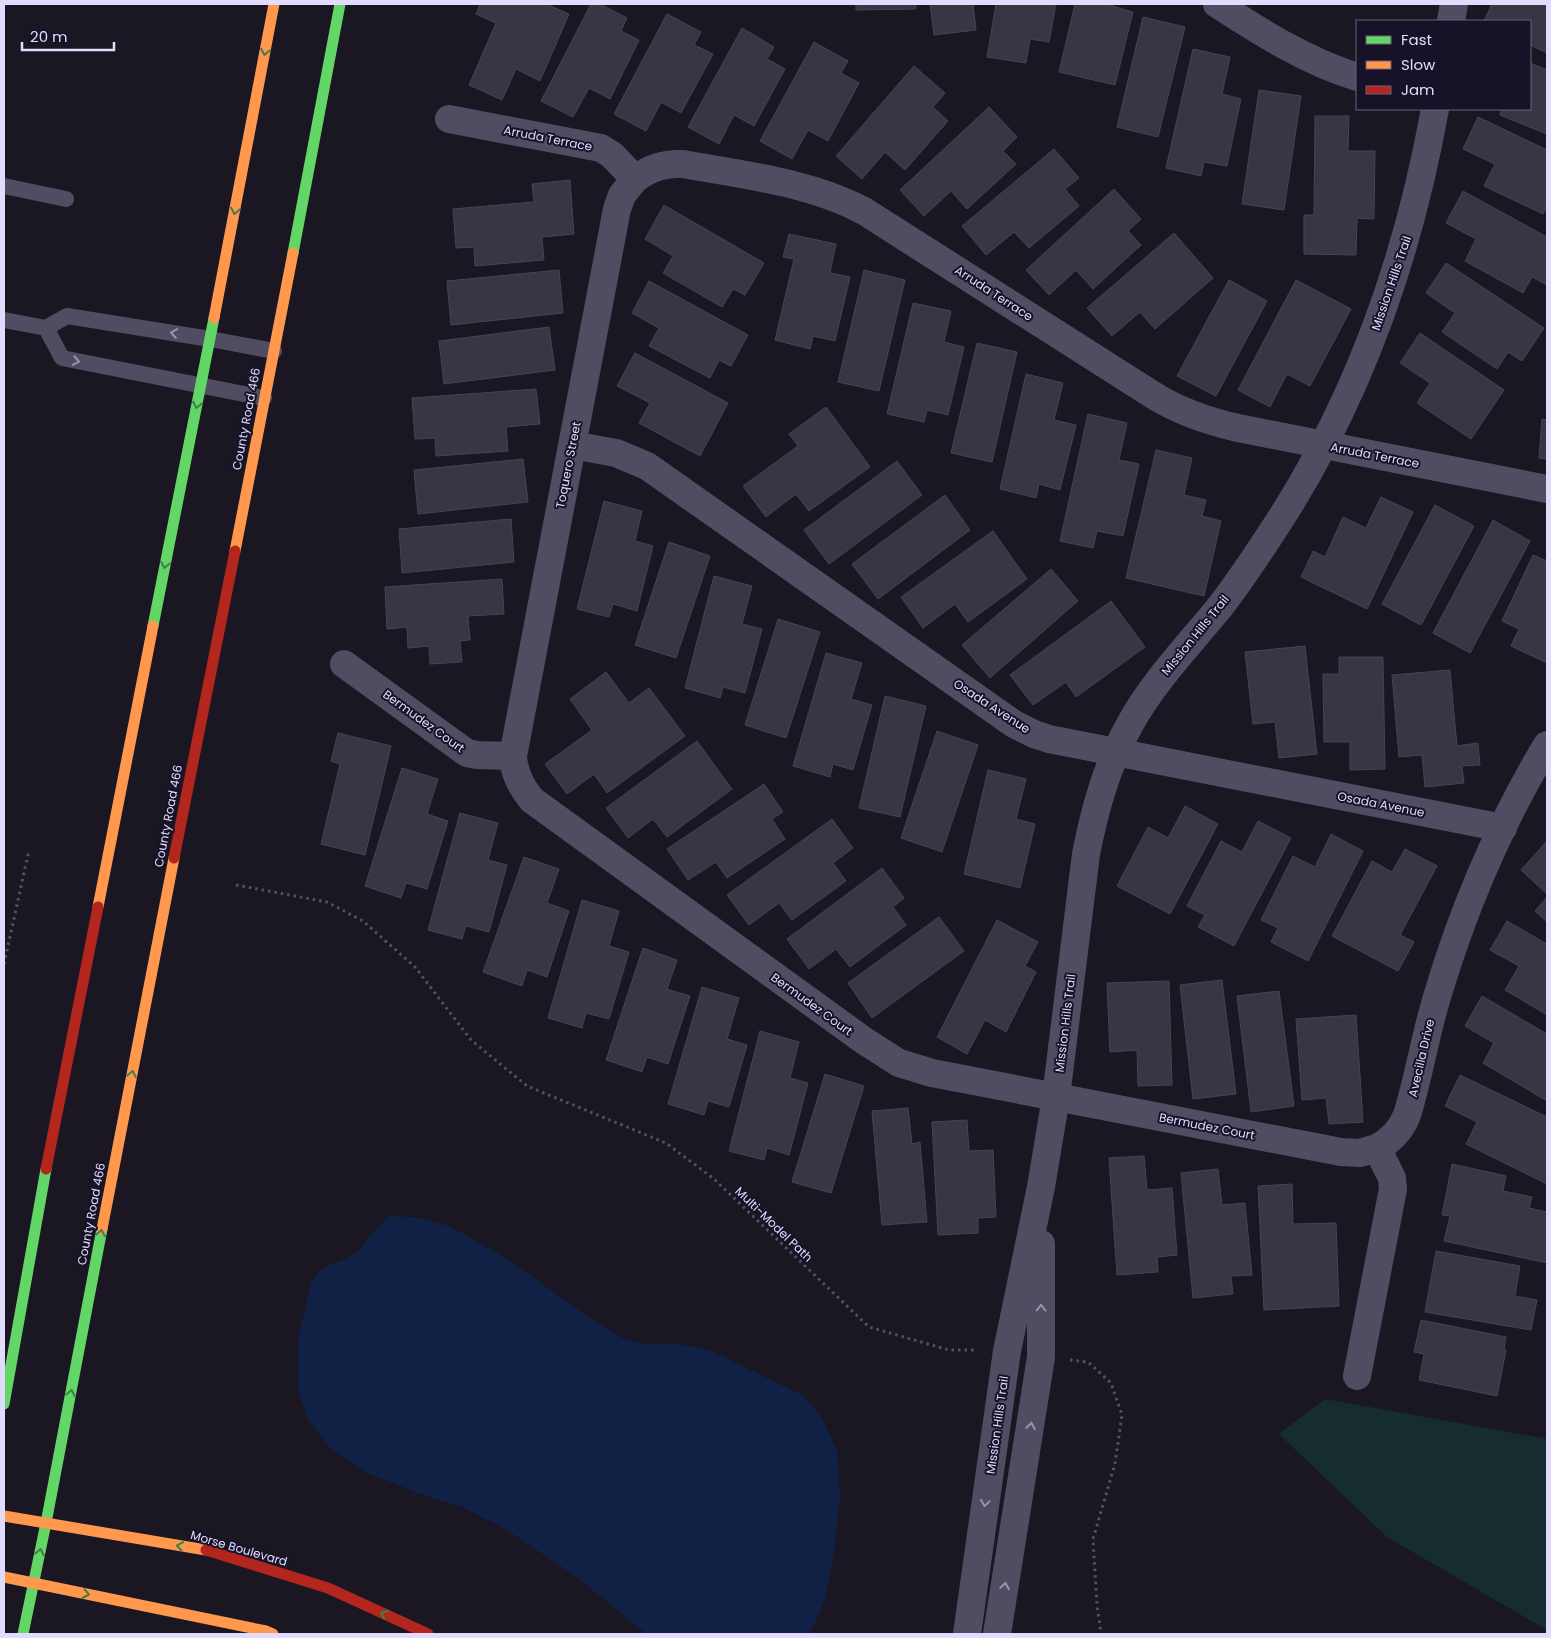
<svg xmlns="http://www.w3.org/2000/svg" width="1551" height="1638" font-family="Poppins,sans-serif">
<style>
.green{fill:#162d2f}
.water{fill:#112045}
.building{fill:#393544;stroke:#474256}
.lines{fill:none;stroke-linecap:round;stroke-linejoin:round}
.path{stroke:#4b5563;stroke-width:3;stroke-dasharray:2.5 4;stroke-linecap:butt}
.lane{stroke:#504d63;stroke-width:16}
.street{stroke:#504d63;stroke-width:28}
.fast{stroke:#63d668;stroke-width:11}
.slow{stroke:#ff974d;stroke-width:11}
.jam{stroke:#b3261e;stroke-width:11}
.oneway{stroke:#417e4b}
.oneway2{stroke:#9894b0}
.labels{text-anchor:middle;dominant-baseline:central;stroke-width:4;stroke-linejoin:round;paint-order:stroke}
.street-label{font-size:12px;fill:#e1dbfd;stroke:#171228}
</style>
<rect width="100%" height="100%" fill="#1a1723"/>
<path class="green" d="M1325,1399L1547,1439V1630L1387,1537L1279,1434Z"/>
<path class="water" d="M389,1216L413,1217L450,1226L504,1257L595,1321L623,1338L645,1344H678L710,1350L804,1396L822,1418L837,1451L840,1496L834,1553L825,1600L811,1632L809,1634H646L577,1577L507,1530L462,1507L418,1493L365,1472L329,1447L308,1419L298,1391V1338L311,1284L320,1269L343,1260L358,1251L373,1232Z"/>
<path class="building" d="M480,4H546L569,14L540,81L516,69L502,100L469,85L496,23L476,14Z
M591,4H600L627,18L621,31L639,40L610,99L589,88L573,117L541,101Z
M856,4H916V9L856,10Z
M930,4H973L976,30L934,35Z
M996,4H1056L1049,42L1030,39L1026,63L987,57Z
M1075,4H1112V6L1133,12L1115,85L1059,72Z
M1492,4H1544L1547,5V53L1530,45V21H1484Z
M667,14L701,32L694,45L713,54L681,113L661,102L646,131L614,114Z
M1143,17L1185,27L1158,137L1117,127Z
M742,28L774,47L767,59L785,69L754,126L734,115L719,144L688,127Z
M814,42L848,61L841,73L859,83L828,141L808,130L792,159L760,141Z
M1193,49L1230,57L1222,94L1241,99L1227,166L1204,162L1201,176L1166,168Z
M1530,63L1547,70V134L1500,115L1502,109H1530Z
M914,66L945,93L933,107L948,121L905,170L885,152L862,179L836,156Z
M1259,90L1301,96L1284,210L1242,204Z
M989,107L1017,137L1003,151L1016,164L967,209L951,191L924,216L900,190Z
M1315,116H1349L1348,151H1375L1374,219L1357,218L1356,255L1304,254V215H1314Z
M1478,117L1547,150V206L1543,214L1484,186L1495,164L1463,149Z
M1054,149L1079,178L1065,189L1079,206L1029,248L1014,232L986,255L962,226Z
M570,180L574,234L542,237L544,260L475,266L474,247L456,248L453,209L534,202L532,184Z
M1114,189L1141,219L1128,231L1141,245L1093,289L1076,270L1049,295L1026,270Z
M1463,191L1547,237V285L1532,277L1523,293L1465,261L1476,239L1446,223Z
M664,205L764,263L745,295L733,289L722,307L663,273L673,256L645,239Z
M1174,233L1213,278L1155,329L1140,312L1112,336L1087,308Z
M789,234L836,244L830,273L850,277L835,341L813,336L810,349L775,340L794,259L783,257Z
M1446,263L1544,328L1522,361L1508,352L1497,369L1442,332L1455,313L1426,293Z
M559,270L563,313L451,325L447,281Z
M864,270L905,280L879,391L838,382Z
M1229,280L1267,301L1216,396L1177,376Z
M1296,280L1351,309L1310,386L1287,374L1270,407L1238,390Z
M649,281L748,335L731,366L719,360L710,378L649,346L659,328L632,313Z
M913,303L951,311L944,342L964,347L948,415L927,410L924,422L887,414Z
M549,327L555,370L444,384L439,341Z
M1420,333L1504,390L1471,439L1417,403L1430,383L1400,363Z
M977,343L1017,352L992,462L951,453Z
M635,353L728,403L700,456L639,423L650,403L617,386Z
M1026,374L1063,383L1054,420L1076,425L1060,490L1039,484L1036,498L1000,489Z
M536,389L540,424L506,427L508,451L436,456L435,438L415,439L412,398Z
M826,407L870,467L809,511L796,494L766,517L743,486L798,446L789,434Z
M1088,414L1127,423L1119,460L1139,464L1123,536L1097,531L1093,548L1060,541Z
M1542,419L1547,420V459L1539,458Z
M1156,450L1192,458L1184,495L1206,500L1202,516L1221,521L1204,596L1126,578Z
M523,459L528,502L418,514L414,470Z
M897,461L922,495L829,564L804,530Z
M945,495L970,530L878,599L852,564Z
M1381,497L1413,512L1367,609L1301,577L1313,551L1325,557L1343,517L1366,528Z
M604,501L642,511L635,541L653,546L637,611L613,604L609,617L577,609Z
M1435,505L1474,526L1421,625L1382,604Z
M511,519L514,562L402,573L399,529Z
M1493,520L1530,541L1470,653L1433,633Z
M993,531L1027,579L968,622L955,604L923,628L901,597Z
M669,542L710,556L676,658L635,645Z
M1533,555L1547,561V663L1511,646L1519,629L1502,621Z
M1051,569L1078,601L990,678L962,645Z
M714,576L752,586L742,624L762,629L745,693L723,687L720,698L685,688Z
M502,579L504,614L468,616L470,640L460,641L462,662L430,664L429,646L408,648L407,627L387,629L385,587Z
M1111,601L1145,647L1076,697L1066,682L1033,705L1010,675Z
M778,619L820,632L786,738L745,725Z
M1305,646L1317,754L1279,758L1275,722L1253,724L1245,652Z
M826,653L862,663L851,699L872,705L853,770L833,764L830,777L793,766Z
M1339,657H1383L1385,769L1350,770V742H1324L1323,674H1339Z
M1450,670L1457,746L1478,743L1480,765L1462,766L1464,783L1425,787L1422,755L1399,757L1392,675Z
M606,672L629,703L649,688L685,736L607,793L594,774L567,794L545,764L592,730L570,699Z
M885,696L926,706L900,817L859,808Z
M937,731L978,745L942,852L901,838Z
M338,733L391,746L365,855L321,844L340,764L331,761Z
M697,741L732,789L667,837L653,819L628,838L606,808Z
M402,768L438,779L427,814L448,821L427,889L406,883L401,898L365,886Z
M988,770L1026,779L1016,819L1035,824L1020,888L964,874Z
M764,784L783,812L772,819L785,839L727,878L716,862L688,880L667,849Z
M1185,806L1218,824L1170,914L1117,886L1148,827L1168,838Z
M460,813L498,823L488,860L507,865L489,932L466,926L462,939L428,930Z
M832,819L853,848L833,863L846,881L792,920L779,903L749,925L727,895Z
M1258,821L1291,838L1234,946L1198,927L1205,915L1187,906L1221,841L1242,852Z
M1331,834L1363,851L1308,961L1271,942L1278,928L1261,920L1293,856L1315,867Z
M1546,842L1547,843V894L1521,870Z
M1405,849L1437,866L1400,935L1414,942L1398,971L1332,936L1372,861L1392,872Z
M524,857L559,869L547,903L569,911L547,977L527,970L522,986L483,972Z
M882,868L904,898L893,907L906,925L850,967L836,949L809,969L787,939Z
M1547,897V922L1535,911Z
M582,900L619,911L609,946L629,952L609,1019L586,1013L582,1028L548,1018Z
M939,917L964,951L872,1018L848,983Z
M997,920L1038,942L1025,966L1036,972L1006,1032L985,1020L967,1054L937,1037Z
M1507,921L1547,944V1015L1505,990L1519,966L1490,950Z
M643,948L677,960L667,989L690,996L668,1064L647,1057L642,1072L606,1060Z
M1222,980L1236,1094L1193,1099L1180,985Z
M1169,981L1172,1085L1138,1086L1137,1050L1110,1052L1107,983Z
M702,987L739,998L727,1039L747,1045L729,1107L708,1101L704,1115L668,1104Z
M1279,991L1294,1106L1251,1112L1237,996Z
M1482,996L1547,1034V1101L1483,1063L1494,1043L1465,1026Z
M1356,1015L1363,1122L1329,1124L1326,1098L1302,1100L1296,1019Z
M760,1031L799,1042L790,1078L808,1083L789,1155L767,1148L764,1160L729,1151Z
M825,1074L864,1086L831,1193L792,1182Z
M1460,1075L1547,1117V1184L1466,1144L1477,1122L1445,1106Z
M908,1108L912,1144L920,1142L927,1222L882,1225L872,1111Z
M967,1120L969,1151L993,1150L996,1217L978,1218V1233L938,1235L932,1122Z
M1144,1156L1147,1190L1172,1188L1177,1255L1157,1257L1158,1272L1117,1275L1109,1158Z
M1452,1164L1506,1176L1503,1191L1532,1197L1529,1208L1547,1212V1263L1444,1241L1450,1216L1442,1215Z
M1218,1169L1222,1205L1245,1203L1252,1275L1231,1276L1233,1294L1193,1298L1181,1173Z
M1292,1184L1293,1224L1336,1223L1339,1306L1264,1310L1258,1186Z
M1436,1251L1520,1266L1515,1296L1537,1300L1531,1330L1425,1312Z
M1421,1320L1506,1337L1504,1349L1506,1350L1497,1396L1419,1380L1424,1354L1414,1352Z"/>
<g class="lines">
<path class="path" d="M236,885L327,902L363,921L415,967L471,1040L527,1086L666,1143L714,1179L869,1327L949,1350H976
M4,964L29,850
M1070,1360L1088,1362L1111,1383L1122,1415L1115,1464L1093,1539L1097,1605L1101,1634"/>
<path class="lane" d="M4,186L66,199
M4,320L46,328L67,316L210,339L274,351
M46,328L62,358L264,398"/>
<path class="street" d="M1217,4C1262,33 1306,61 1357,77
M1451,21L1454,4
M449,119L601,148L612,155L635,179C650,168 664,163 683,164C744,175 809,182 864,211L1153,395C1180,412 1207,421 1238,428L1547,489
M572,445L616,453L647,466L1014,724L1034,734L1049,739L1503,828
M344,664L467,753L477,755L513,756C514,774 521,787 532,800L863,1040L899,1063L932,1073L1341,1152L1360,1153L1377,1148
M513,756L617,209L622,195L635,179
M1357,1376L1393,1189L1392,1178L1377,1148C1392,1140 1401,1130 1407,1115C1419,1076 1425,1036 1437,997C1463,909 1500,823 1547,745
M967,1634L1007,1351L1041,1187L1056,1097L1086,854C1095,808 1107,765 1130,724C1154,681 1188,646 1219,608C1238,584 1255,558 1272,532C1357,404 1408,259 1435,109
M997,1634L1041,1357V1244"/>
<path class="fast" d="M293,253L340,4
M153,626L214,318
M4,1404L46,1169
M23,1634L46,1523L102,1229"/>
<path class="slow" d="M214,318L274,4
M235,551L293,253
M98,907L153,626
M102,1229L174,858
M4,1516L206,1550
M4,1577L266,1631L273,1634"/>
<path class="jam" d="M174,858L235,551
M46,1169L98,907
M206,1550L328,1588L428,1634"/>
</g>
<defs><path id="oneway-chevron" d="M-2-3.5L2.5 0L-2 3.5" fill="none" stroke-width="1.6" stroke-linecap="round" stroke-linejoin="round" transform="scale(1.25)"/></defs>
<g class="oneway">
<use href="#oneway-chevron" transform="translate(265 52) rotate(101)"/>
<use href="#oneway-chevron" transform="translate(235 211) rotate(101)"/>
<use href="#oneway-chevron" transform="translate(197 405) rotate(101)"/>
<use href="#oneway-chevron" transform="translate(165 565) rotate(101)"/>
<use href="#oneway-chevron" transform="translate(132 1074) rotate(-79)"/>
<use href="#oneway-chevron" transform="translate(101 1233) rotate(-79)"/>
<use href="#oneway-chevron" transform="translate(71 1393) rotate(-79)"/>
<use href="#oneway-chevron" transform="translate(180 1546) rotate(-170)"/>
<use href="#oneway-chevron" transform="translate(40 1552) rotate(-78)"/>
<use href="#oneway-chevron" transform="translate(86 1594) rotate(12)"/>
<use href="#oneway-chevron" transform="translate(384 1614) rotate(-155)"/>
</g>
<g class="oneway2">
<use href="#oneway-chevron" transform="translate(174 333) rotate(-171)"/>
<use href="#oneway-chevron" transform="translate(76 361) rotate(11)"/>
<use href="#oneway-chevron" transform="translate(1041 1308) rotate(-90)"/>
<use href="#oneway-chevron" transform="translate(1031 1426) rotate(-81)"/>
<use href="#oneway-chevron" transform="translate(985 1503) rotate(98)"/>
<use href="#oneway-chevron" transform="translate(1005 1586) rotate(-81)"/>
</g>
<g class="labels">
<g class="street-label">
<text transform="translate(548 138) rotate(11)">Arruda Terrace</text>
<text transform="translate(1391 283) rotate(-71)">Mission Hills Trail</text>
<text transform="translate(994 293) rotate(33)">Arruda Terrace</text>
<text transform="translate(246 419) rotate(-79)">County Road 466</text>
<text transform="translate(1375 455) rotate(11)">Arruda Terrace</text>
<text transform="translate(568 465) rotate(-79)">Toquero Street</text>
<text transform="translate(1195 635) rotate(-51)">Mission Hills Trail</text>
<text transform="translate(992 706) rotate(33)">Osada Avenue</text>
<text transform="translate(424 721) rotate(36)">Bermudez Court</text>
<text transform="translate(1381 804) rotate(11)">Osada Avenue</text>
<text transform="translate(168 816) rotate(-79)">County Road 466</text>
<text transform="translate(812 1004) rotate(36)">Bermudez Court</text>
<text transform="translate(1065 1023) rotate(-83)">Mission Hills Trail</text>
<text transform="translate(1421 1058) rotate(-77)">Avecilla Drive</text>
<text transform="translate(1207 1126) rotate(11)">Bermudez Court</text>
<text transform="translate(91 1214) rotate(-79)">County Road 466</text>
<text transform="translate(774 1224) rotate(44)">Multi-Model Path</text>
<text transform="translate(997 1425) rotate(-82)">Mission Hills Trail</text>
<text transform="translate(239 1548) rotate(16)">Morse Boulevard</text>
</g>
</g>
<rect width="1551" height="1638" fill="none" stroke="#e1dbfd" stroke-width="10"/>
<rect x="1356" y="20" width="175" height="90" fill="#171228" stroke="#68627d"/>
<rect x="1366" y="36" width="25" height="8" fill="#63d668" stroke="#68627d"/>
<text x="1401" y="45" font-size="15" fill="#e1dbfd">Fast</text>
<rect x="1366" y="61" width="25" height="8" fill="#ff974d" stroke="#68627d"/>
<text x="1401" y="70" font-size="15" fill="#e1dbfd">Slow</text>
<rect x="1366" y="86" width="25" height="8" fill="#b3261e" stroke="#68627d"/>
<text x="1401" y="95" font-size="15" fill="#e1dbfd">Jam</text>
<path d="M22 42v8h92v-8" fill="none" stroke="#e1dbfd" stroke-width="2.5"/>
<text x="30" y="42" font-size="15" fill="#e1dbfd" stroke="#171228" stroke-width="4" paint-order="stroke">20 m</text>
</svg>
